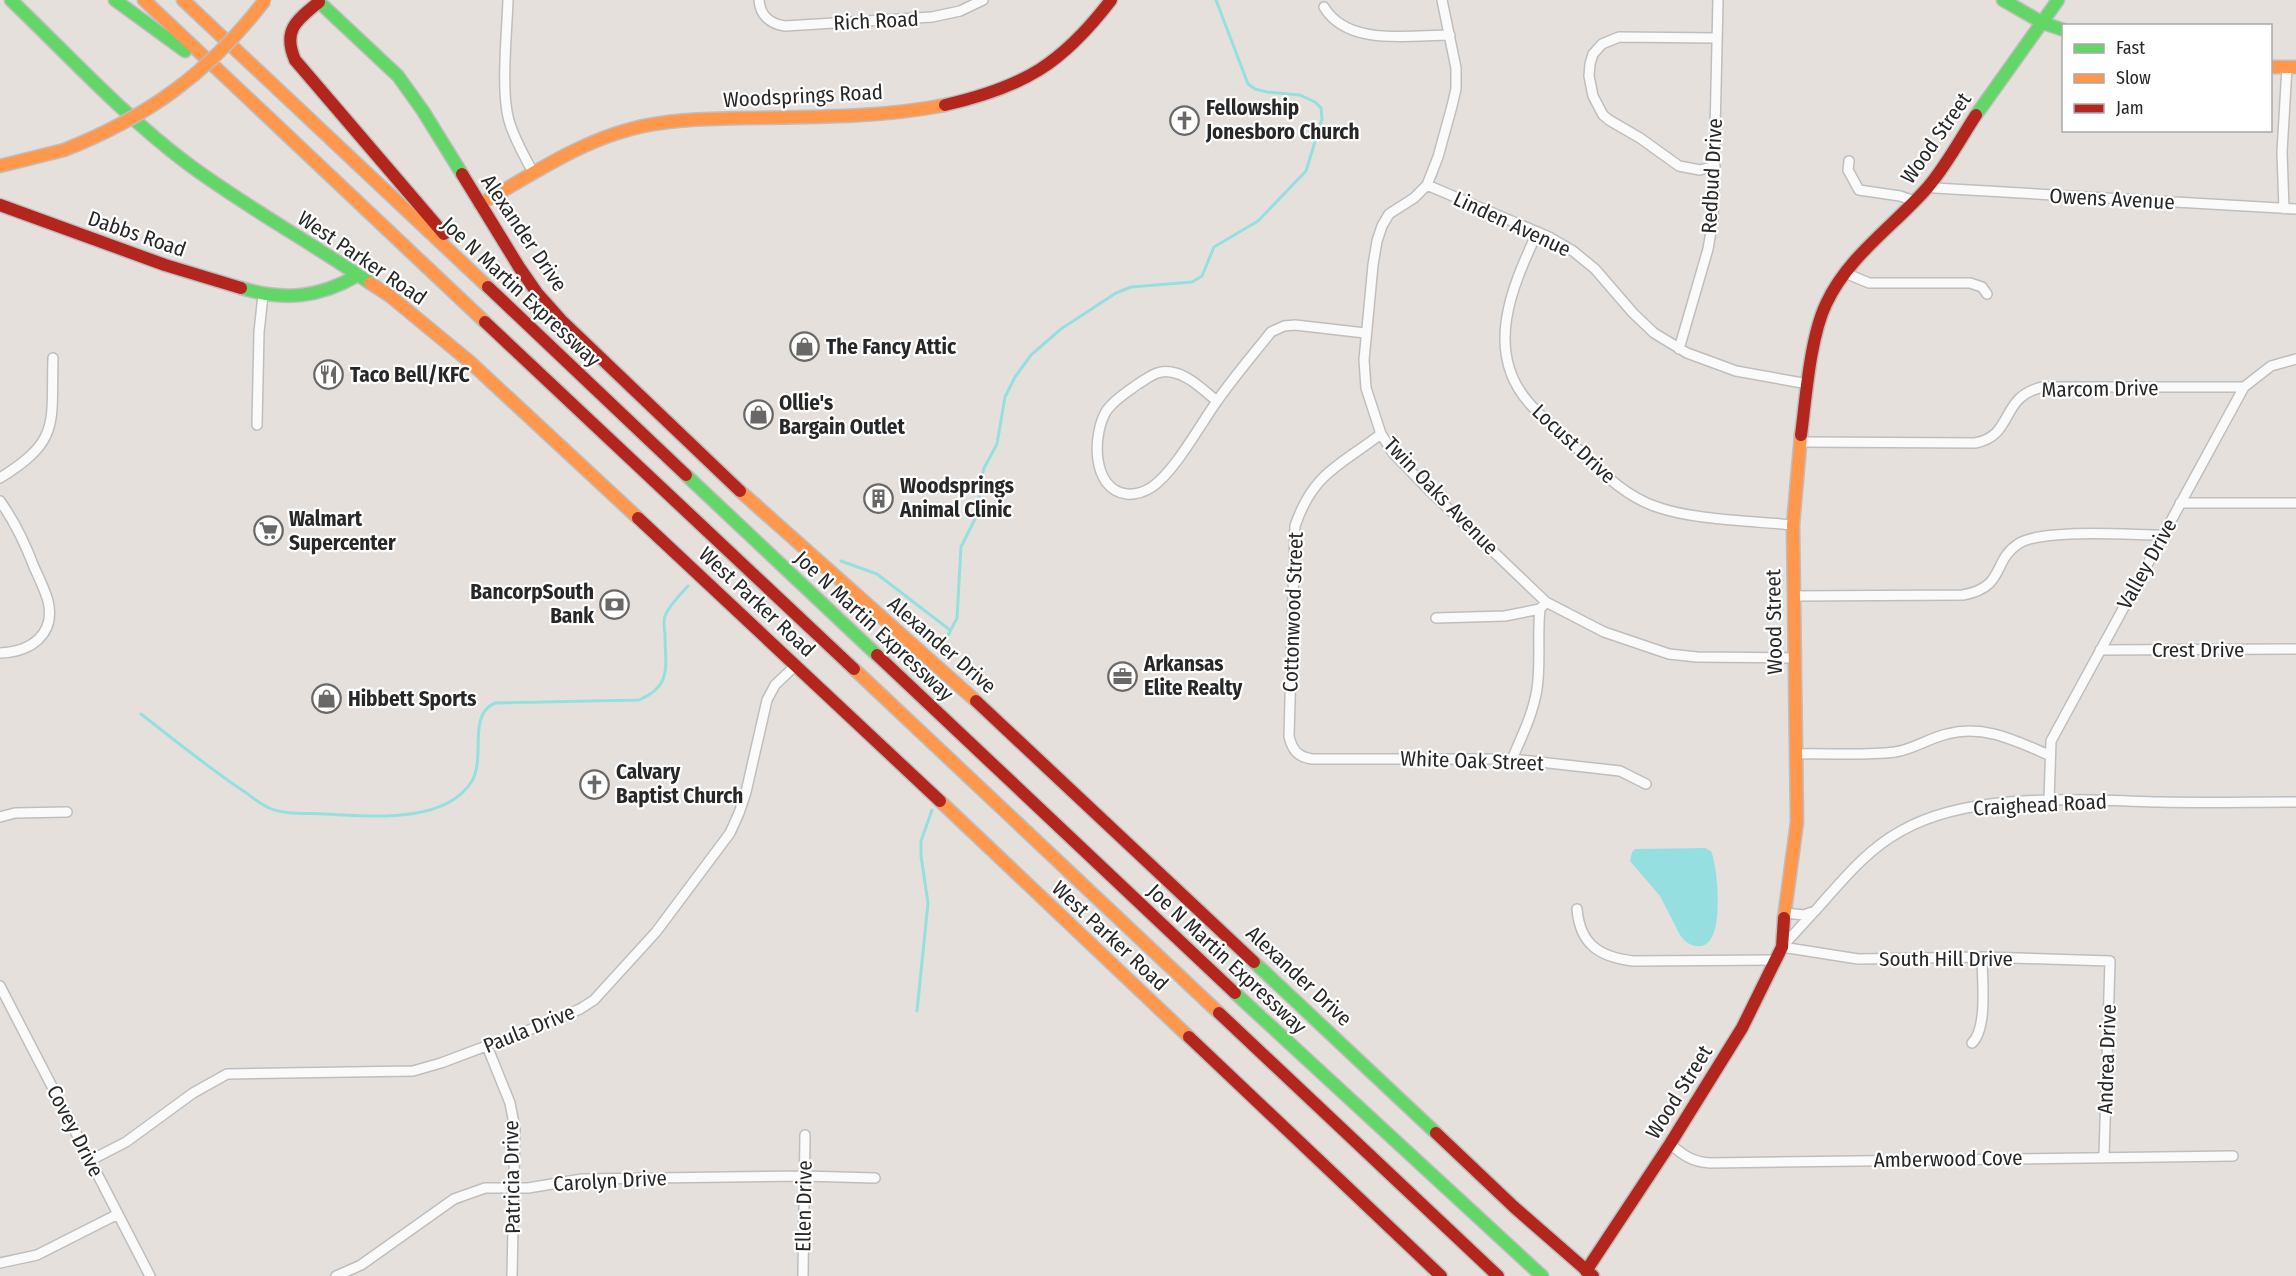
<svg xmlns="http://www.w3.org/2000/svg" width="2296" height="1276" font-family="'Fira Sans Condensed',sans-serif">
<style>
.water{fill:#96dfe1}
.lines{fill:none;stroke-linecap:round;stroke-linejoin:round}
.stream{stroke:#96dfe1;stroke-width:3}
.street-casing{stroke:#bfbebe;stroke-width:12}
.fast-casing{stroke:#bfbebe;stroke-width:15}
.slow-casing{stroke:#bfbebe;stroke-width:15}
.jam-casing{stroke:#bfbebe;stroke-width:15}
.street{stroke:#fbfafa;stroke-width:9}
.fast{stroke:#63d668;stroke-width:12}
.slow{stroke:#ff974d;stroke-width:12}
.jam{stroke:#b3261e;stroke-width:12}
.slow-bridge-casing{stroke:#bfbebe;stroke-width:15;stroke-linecap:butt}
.slow-bridge{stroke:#ff974d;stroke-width:12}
.labels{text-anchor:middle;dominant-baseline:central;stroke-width:4.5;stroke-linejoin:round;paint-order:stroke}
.street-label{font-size:21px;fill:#272727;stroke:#fff}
.poi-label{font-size:21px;font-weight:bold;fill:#272727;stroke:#fff;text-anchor:start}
</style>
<rect width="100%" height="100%" fill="#e6e0dc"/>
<path class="water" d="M1705,848L1711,851C1718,867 1726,946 1700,946C1691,947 1685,942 1680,935L1660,896L1630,861L1632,852L1635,849Z"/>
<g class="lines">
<path class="stream" d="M841,561L877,574L950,630
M945,641L957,618L961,547L978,513L980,485L984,468L997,444L1005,397L1015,377L1031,355L1061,329L1116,293L1131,287L1192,282L1202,276L1214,247L1258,221L1306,171L1322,119L1321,108L1315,102L1300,95L1267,92L1255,89L1248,84L1216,0
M141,714C173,739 205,765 239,788C249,794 259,804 269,808C285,815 307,813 324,814C368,816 445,825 472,781C486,757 467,715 495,703L639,700C673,685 665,667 665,634C664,628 663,622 665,616C669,605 680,595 688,586
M917,1011L928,903L921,856V841L932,810"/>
<defs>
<path id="street" d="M508,0C507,33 500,95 510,124C516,142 525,158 534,174
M759,0C760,15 770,24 785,26L932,17L960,11L983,0
M1442,0L1456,68V89L1452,106L1438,157L1427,185L1414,198L1389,214L1382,226L1377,241L1373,265L1364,360L1366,388L1381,434L1393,453L1431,492L1546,602L1604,632L1669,654L1697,657L1794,658
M1324,7C1348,47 1410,35 1450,35
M1849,161L1848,170L1859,190L1900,196L1915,201
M1715,166L1700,170L1679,166L1640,138L1609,120L1603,115L1593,96L1589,76L1590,64L1593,54L1602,44L1619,37L1717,38
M1427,185L1549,237L1573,251L1595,269L1633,313L1654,333L1687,353L1736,371L1808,384
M1929,186L1935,188L2296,209
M2284,209L2282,152L2287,67
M1537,233C1512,287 1483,352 1530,404C1544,420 1561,433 1577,448C1601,471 1624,496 1657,507C1694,520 1753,521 1793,525
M1845,273L1869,283H1970L1982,287L1987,294
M1679,349L1708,249L1713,220L1718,0
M1217,401C1203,390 1189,375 1171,372C1158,369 1148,378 1138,384C1127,392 1115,399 1107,410C1092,433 1091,490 1127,494C1136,495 1144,492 1152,487C1174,472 1199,427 1215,404C1232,379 1252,356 1271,332L1284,326L1295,325L1365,333
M257,425L259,332L263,295
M1381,434C1339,466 1313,473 1295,526L1289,736C1292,750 1298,757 1312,759H1512L1620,771L1646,784
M1801,442L1975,443C2015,436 1999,396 2043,387H2244
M0,478C61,440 51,424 53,358
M0,501C15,522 25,543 34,567C39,578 45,590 48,601C56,635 30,652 0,653
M2180,503H2296
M1793,596L1963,595C2006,587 1992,561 2018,544C2042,528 2130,535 2162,535
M1436,618L1505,616L1540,609
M2100,650L2296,649
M1797,754C1829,753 1863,756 1895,752C1914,749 1929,738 1947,734C1984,724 2016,741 2049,755
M1512,759C1522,736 1533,714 1537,689C1541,662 1537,636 1540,609L1546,602
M2049,801L2051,741L2244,387L2271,366L2296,359
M0,817L15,813L67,812
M1577,909C1580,945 1600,957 1633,961L1777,960
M1785,913L1804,915L1815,911C1841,882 1866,850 1901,831C1971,791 2080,800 2160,802C2205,803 2251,802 2296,802
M1782,947L1858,959L1982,957L2110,961L2104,1156
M1782,947L1813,913
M0,986L150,1276
M1972,1043C1988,1028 1982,979 1982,957
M487,1046L510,1103L515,1129L512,1276
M1670,1144C1683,1155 1692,1162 1710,1163L2233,1156
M91,1160L126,1142L193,1093L227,1074L413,1071L441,1063L550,1022L580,1009L594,1000L656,932L730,833L739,813L746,792L767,700L775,685L796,665
M0,1263L37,1255L118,1214
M336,1276L361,1265L454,1199L485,1188H528L582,1179L804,1176L875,1178
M803,1276L805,1135"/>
<path id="fast" d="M11,0C68,55 124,116 188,164C246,207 310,242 370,283
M115,0L185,51
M317,0L398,76L423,111L462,174
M2003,0L2043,23L2064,30
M1976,115L2058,0
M241,288C284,301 319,298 358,275
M686,475L877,655
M1254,962L1436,1133
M1235,993L1542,1276"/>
<path id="slow" d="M144,0L485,322
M183,0L488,287
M2270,67H2296
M0,166L64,150
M480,204C528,177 577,143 631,129C668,119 707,119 745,118C811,117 879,118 945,105
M370,283L390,296L470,362L638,518
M740,491L976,701
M854,669L1219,1013
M940,801L1189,1037
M1784,918L1797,822L1793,525L1801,435"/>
<path id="jam" d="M319,2C297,20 282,30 295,60L444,234
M945,105C1024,87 1062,64 1111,0
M462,174L519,267L537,293L561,320L740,491
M0,205L165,265L241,288
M488,287L686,475
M485,322L854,669
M1801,435C1806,397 1810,338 1826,304C1848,256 1894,226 1928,187C1946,166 1961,138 1976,115
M638,518L940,801
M877,655L1235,993
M976,701L1254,962
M1219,1013L1498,1276
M1189,1037L1441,1276
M1436,1133L1514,1207L1593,1276
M1586,1271L1670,1144L1742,1028L1782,947L1784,918"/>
</defs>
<use href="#street" class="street-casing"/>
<use href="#fast" class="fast-casing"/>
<use href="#slow" class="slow-casing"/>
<use href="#jam" class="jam-casing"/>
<use href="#street" class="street"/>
<use href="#fast" class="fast"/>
<use href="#slow" class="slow"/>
<use href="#jam" class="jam"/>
<defs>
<path id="slow-bridge" d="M64,150C148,117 210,72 265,0"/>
</defs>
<use href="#slow-bridge" class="slow-bridge-casing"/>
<use href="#slow-bridge" class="slow-bridge"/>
</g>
<defs>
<symbol id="church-ring" viewBox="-11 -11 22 22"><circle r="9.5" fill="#fff" stroke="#6a6866" stroke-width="1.5"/><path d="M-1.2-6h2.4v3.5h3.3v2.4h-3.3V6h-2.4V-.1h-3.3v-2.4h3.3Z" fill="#6a6866"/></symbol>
<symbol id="shop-ring" viewBox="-11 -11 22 22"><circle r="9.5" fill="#fff" stroke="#6a6866" stroke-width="1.5"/><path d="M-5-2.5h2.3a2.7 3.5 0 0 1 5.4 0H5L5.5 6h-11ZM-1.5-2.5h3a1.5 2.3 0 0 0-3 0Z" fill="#6a6866"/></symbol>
<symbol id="restaurant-ring" viewBox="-11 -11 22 22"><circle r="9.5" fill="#fff" stroke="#6a6866" stroke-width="1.5"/><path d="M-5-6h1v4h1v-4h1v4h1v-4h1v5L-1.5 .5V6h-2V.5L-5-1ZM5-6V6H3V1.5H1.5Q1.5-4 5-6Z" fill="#6a6866"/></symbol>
<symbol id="building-ring" viewBox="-11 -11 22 22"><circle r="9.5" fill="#fff" stroke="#6a6866" stroke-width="1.5"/><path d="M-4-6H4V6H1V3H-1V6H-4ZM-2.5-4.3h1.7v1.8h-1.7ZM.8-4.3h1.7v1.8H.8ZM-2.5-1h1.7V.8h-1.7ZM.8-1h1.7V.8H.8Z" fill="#6a6866"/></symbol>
<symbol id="supermarket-ring" viewBox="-11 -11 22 22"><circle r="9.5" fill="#fff" stroke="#6a6866" stroke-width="1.5"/><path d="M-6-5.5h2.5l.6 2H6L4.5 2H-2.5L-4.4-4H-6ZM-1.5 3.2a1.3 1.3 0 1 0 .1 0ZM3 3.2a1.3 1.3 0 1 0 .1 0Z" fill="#6a6866"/></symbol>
<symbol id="bank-ring" viewBox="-11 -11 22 22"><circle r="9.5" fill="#fff" stroke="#6a6866" stroke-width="1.5"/><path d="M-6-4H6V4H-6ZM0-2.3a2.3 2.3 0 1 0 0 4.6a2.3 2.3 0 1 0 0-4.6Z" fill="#6a6866"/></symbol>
<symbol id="office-ring" viewBox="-11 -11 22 22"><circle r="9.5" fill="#fff" stroke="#6a6866" stroke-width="1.5"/><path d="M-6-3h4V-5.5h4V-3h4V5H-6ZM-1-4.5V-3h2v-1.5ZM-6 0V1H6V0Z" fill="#6a6866"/></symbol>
</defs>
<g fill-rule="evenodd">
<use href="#church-ring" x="1168" y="104" width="33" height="33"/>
<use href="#shop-ring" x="788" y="330" width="33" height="33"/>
<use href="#restaurant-ring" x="312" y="358" width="33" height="33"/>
<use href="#shop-ring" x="742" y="398" width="33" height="33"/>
<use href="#building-ring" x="862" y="482" width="33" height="33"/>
<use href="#supermarket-ring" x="252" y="514" width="33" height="33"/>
<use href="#bank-ring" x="598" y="588" width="33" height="33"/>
<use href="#office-ring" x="1106" y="660" width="33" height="33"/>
<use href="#shop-ring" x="310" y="682" width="33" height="33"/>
<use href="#church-ring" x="578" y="768" width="33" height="33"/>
</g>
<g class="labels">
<g class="street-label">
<text transform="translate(876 21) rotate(-3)">Rich Road</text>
<text transform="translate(803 96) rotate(-3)">Woodsprings Road</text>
<text transform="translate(1936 138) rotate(-55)">Wood Street</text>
<text transform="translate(1712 176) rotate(-87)">Redbud Drive</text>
<text transform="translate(2112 199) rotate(3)">Owens Avenue</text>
<text transform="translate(1512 224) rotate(25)">Linden Avenue</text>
<text transform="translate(524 233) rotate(56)">Alexander Drive</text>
<text transform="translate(137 234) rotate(19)">Dabbs Road</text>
<text transform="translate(362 258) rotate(34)">West Parker Road</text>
<text transform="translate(521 292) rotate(43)">Joe N Martin Expressway</text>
<text transform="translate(2100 389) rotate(-1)">Marcom Drive</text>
<text transform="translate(1574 444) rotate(43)">Locust Drive</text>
<text transform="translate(1441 496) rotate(46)">Twin Oaks Avenue</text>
<text transform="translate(2147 564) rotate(-61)">Valley Drive</text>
<text transform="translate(757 602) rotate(43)">West Parker Road</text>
<text transform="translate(1293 612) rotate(-88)">Cottonwood Street</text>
<text transform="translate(1774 622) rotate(-91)">Wood Street</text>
<text transform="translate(874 626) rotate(43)">Joe N Martin Expressway</text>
<text transform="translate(942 645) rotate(41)">Alexander Drive</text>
<text x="2198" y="650">Crest Drive</text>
<text transform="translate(1472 761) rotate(2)">White Oak Street</text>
<text transform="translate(2040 805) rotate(-3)">Craighead Road</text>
<text transform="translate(1110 936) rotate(43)">West Parker Road</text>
<text transform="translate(1227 959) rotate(43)">Joe N Martin Expressway</text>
<text x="1946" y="959">South Hill Drive</text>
<text transform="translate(1299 976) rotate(43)">Alexander Drive</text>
<text transform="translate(529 1029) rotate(-22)">Paula Drive</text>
<text transform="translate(2107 1059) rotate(-88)">Andrea Drive</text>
<text transform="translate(1679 1092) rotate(-58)">Wood Street</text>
<text transform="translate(75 1131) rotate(63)">Covey Drive</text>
<text transform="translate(1948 1159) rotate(-1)">Amberwood Cove</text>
<text transform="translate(512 1177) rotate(-91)">Patricia Drive</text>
<text transform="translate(610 1181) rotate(-3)">Carolyn Drive</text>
<text transform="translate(804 1206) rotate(-89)">Ellen Drive</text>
</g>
<g class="poi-label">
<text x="1206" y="108">Fellowship<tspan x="1206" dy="24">Jonesboro Church</tspan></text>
<text x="826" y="347">The Fancy Attic</text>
<text x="350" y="375">Taco Bell/KFC</text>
<text x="779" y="403">Ollie's<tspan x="779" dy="24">Bargain Outlet</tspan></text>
<text x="900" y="486">Woodsprings<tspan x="900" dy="24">Animal Clinic</tspan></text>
<text x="289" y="519">Walmart<tspan x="289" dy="24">Supercenter</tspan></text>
<text x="594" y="592" text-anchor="end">BancorpSouth<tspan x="594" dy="24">Bank</tspan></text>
<text x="1144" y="664">Arkansas<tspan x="1144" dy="24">Elite Realty</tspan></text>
<text x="348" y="699">Hibbett Sports</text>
<text x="616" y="772">Calvary<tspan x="616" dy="24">Baptist Church</tspan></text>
</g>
</g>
<rect x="2062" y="24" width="210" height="108" fill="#ffffff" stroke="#a9a9a9" stroke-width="1.5"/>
<rect x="2074" y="44" width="30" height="9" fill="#63d668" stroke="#a9a9a9" stroke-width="1.5"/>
<text x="2116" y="54" font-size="18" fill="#272727">Fast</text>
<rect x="2074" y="74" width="30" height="9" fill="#ff974d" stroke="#a9a9a9" stroke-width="1.5"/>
<text x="2116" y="84" font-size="18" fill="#272727">Slow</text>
<rect x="2074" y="104" width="30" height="9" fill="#b3261e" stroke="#a9a9a9" stroke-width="1.5"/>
<text x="2116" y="114" font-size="18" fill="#272727">Jam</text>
</svg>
